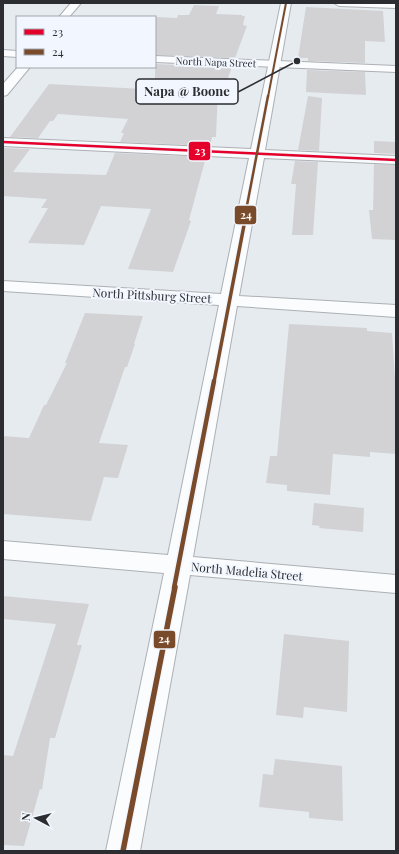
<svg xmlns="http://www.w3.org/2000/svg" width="399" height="854" font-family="'Playfair Display',serif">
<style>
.building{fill:#d2d2d4}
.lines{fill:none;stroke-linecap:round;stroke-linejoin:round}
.minor-casing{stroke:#acb0b4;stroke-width:2}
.secondary-casing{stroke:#acb0b4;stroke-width:2}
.minor{fill:#fbfcfd;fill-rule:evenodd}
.secondary{fill:#fbfcfd;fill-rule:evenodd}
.bus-1-casing{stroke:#f2f7ff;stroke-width:4.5}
.bus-2-far4-casing{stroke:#f2f7ff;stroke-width:3.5}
.bus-2-far3-casing{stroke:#f2f7ff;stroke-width:4.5}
.bus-2-far2-casing{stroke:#f2f7ff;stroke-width:6}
.bus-2-far1-casing{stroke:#f2f7ff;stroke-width:8}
.bus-2-casing{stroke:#f2f7ff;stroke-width:8}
.bus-1{stroke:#e4002b;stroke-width:2.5}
.bus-2-far4{stroke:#7a4b2a;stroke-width:2}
.bus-2-far3{stroke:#7a4b2a;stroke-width:2.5}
.bus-2-far2{stroke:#7a4b2a;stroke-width:3.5}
.bus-2-far1{stroke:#7a4b2a;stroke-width:4.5}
.bus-2{stroke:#7a4b2a;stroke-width:5.5}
.labels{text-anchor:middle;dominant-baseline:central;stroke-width:4;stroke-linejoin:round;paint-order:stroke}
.far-street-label{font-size:10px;fill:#2b2d31;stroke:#f2f7ff}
.street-label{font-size:12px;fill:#2b2d31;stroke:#f2f7ff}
.leader{fill:none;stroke:#2b2d31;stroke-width:1.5}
.callout-dot{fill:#2b2d31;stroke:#f2f7ff;stroke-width:1.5}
.callout{fill:#f2f7ff;stroke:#2b2d31;stroke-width:1.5}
.callout-label{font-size:13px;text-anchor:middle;font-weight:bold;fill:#2b2d31}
.line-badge{stroke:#f2f7ff;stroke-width:1.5}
.badge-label{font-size:11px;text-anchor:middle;font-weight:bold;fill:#fff}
</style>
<rect width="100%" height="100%" fill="#e6ebf0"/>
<path class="building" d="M194,5L219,6L216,14L242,15V16H245L243,25L247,26L235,58L155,55V17L177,18L178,15H189Z
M306,7L383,11L385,42L365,41V63L308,61V58H298Z
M155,64L232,67L224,89L218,88L216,137H212L210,146L120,142L124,133H121L128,119L58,114L53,121H50L38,138L10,137L49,84L143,89L146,83H155Z
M307,70L365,72L366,95L306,92Z
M308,96L322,98L319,151L298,150Z
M374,141L396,142V154L374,153Z
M3,148L30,149L13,172L106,175L115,153L206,157L189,220L191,221L173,272L128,269L151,209L101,206L84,245L28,243L48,208H41L47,199L3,196Z
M295,161L318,162L313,235H292L296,184H291Z
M374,164L396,165V240L372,239L369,210H373Z
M85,313L143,316L134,344H135L127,367H125L99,443L128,445L118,478L104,477L91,521L3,514V436L29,438L44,405H46L67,363H65Z
M289,324L367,328V331L392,333L396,394V454L370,452V457L333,454L330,495L287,491V485L266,483L270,456H277Z
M314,503L364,508L363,532L319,528L320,526L312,525Z
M3,596L89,604L77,645H82L55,738H50L42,790L40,789L24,846L3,845V755L13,756L56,624L3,619Z
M284,634L349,641L347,712L304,707L303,718L276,715Z
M275,759L342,766L343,821L309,818V812L259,807L263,774L273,775Z"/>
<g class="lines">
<defs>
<path id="minor" d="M71,3H81L69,17H59Z
M281,3H291L265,150L396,156V164L264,158L239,296L396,305V317L237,306L193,557L396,575V593L190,575L140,851H106L164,573L3,559V541L168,555L219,305L3,291V281L221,294L249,158L3,146V138L251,149Z
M334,3H396V8L339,6Z
M18,67H30L7,95L3,96V84Z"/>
<path id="secondary" d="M3,50L17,51V57L3,56Z
M155,56L396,66V72L155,62Z"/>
</defs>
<use href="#minor" class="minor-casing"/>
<use href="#secondary" class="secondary-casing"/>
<use href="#minor" class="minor"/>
<use href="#secondary" class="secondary"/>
<defs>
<path id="bus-1" d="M3,142L396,160"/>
<path id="bus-2-far4" d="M268,97L286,3"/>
<path id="bus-2-far3" d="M244,221L268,96"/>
<path id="bus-2-far2" d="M214,382L245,220"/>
<path id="bus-2-far1" d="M174,588L214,381"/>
<path id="bus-2" d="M123,851L175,587"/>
</defs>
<use href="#bus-1" class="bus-1-casing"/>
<use href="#bus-2-far4" class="bus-2-far4-casing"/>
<use href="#bus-2-far3" class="bus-2-far3-casing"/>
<use href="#bus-2-far2" class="bus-2-far2-casing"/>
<use href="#bus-2-far1" class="bus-2-far1-casing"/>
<use href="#bus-2" class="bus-2-casing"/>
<use href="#bus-1" class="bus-1"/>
<use href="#bus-2-far4" class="bus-2-far4"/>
<use href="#bus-2-far3" class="bus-2-far3"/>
<use href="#bus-2-far2" class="bus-2-far2"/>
<use href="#bus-2-far1" class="bus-2-far1"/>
<use href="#bus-2" class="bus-2"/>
</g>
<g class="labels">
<g class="far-street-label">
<text transform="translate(216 62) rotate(2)">North Napa Street</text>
</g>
<g class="street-label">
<text transform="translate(152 295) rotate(3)">North Pittsburg Street</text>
<text transform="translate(247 571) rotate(5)">North Madelia Street</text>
</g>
</g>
<path class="leader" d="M297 61L238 92"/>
<circle class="callout-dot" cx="297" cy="61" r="4"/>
<rect class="callout" x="136" y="79" width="102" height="25" rx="4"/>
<g class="callout-label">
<text x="187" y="96">Napa @ Boone</text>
</g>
<g class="line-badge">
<rect x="188" y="141" width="23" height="20" rx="4" fill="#e4002b"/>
<rect x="234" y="205" width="23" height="20" rx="4" fill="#7a4b2a"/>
<rect x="153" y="630" width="23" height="19" rx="4" fill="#7a4b2a"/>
</g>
<g class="badge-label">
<text x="200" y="155">23</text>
<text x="246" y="219">24</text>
<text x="164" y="643">24</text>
</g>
<rect width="399" height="854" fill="none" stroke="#2b2d31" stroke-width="8"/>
<rect x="16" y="16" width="140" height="52" fill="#f2f7ff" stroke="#a2a6ad"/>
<rect x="24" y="29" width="20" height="6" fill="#e4002b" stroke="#a2a6ad"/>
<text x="52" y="36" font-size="12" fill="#2b2d31">23</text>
<rect x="24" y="49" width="20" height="6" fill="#7a4b2a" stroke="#a2a6ad"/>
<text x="52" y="56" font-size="12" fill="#2b2d31">24</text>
<g transform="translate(36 818) rotate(277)" stroke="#f2f7ff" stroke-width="3" paint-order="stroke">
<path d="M0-3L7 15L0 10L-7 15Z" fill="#2b2d31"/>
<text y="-6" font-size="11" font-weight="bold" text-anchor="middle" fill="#2b2d31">N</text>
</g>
</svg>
